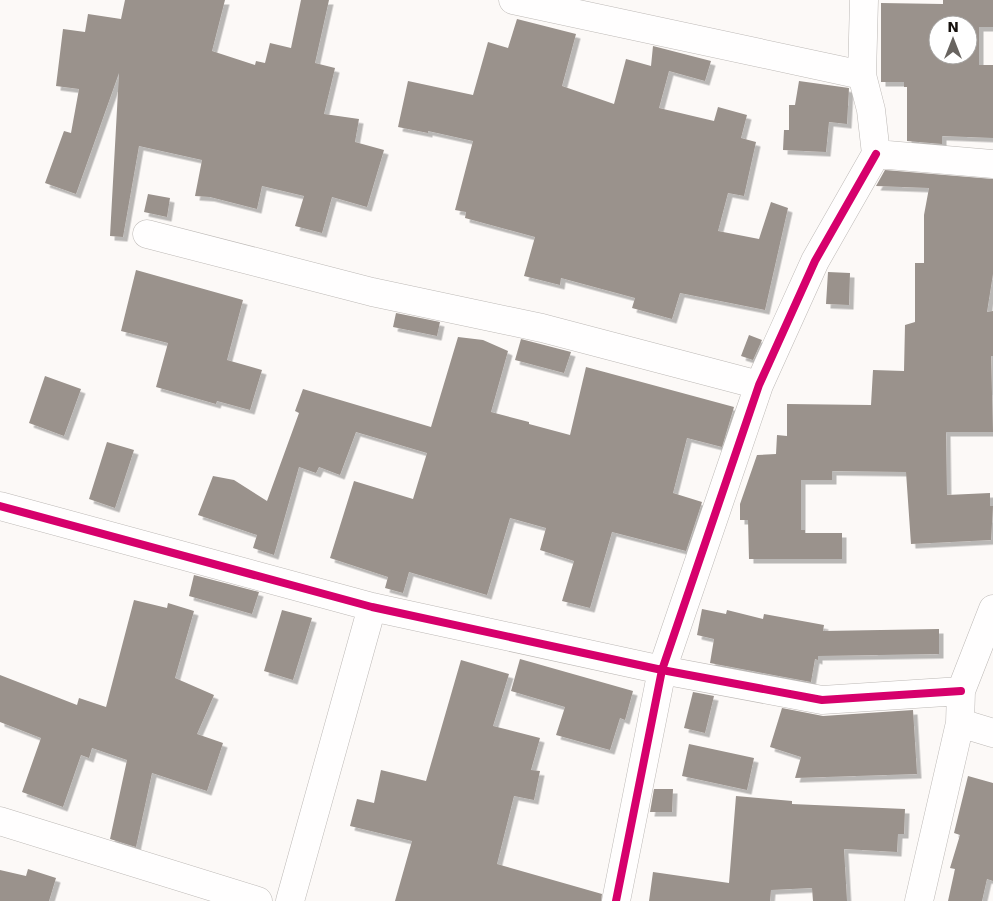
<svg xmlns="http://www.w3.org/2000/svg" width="993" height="901" font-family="'DejaVu Sans',sans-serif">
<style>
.building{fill:#9a928c;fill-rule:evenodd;filter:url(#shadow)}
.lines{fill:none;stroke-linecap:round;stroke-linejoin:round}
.minor-casing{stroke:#bdb9b6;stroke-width:29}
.minor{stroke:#fffefe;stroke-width:28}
.cycleway-casing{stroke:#fff;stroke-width:11}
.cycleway{stroke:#d6006c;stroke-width:8}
</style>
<defs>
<filter id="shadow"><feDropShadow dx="4.5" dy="4.5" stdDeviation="0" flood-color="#0004"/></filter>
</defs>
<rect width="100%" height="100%" fill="#fcf9f7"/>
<path class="building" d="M125,0H225L212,51L255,65L256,61L265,63L270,43L291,48L301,0H329L315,63L335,68L324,114L359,119L355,142L384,150L367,207L332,197L322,233L295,226L304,196L262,186L257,209L210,197L195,196L202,160L139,146L123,237L110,236L119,73L76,194L45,183L64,131L71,133L79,89L56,86L63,29L85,32L88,14L121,19Z
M943,0H993V27H979V65H993V138L942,136V144L907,141V87H904V82H881V3L943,4ZM938,25H968V55H938Z
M517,19L576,34L562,86L614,104L626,59L651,66L653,46L711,61L705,81L669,71L659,108L714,121L718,107L747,115L741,138L756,142L744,196L728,193L718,231L759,239L771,202L788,208L765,310L680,293L672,319L632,308L635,298L561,278L560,285L524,276L535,237L465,218L466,212L455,210L473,141L428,131V133L398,127L408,81L473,95L488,42L508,48Z
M799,81L849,88L847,124L829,122L826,152L783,150L784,130H789V105H795Z
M885,170L993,179V274L987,312L993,311V356H991L993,432H946L947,495L990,493V506H993L991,540L911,544L906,472L832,471V480H801V530H805V533H842V559H749L748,520H740V504L757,455L776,454L777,435L787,436V404L871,405L873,370L904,371L905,325L915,322V263H924V215L929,188L876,186Z
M148,194L170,198L167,217L144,212Z
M136,270L243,300L227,360L262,370L250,410L217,401L216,404L156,387L168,343L121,331Z
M828,272L850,273L849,305L826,304Z
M396,313L440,322L437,336L393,327Z
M749,335L762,340L753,360L741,356Z
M458,337L483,340L508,351L491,412L529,422V424L570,435L586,367L734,407L722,447L687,438L673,493L702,502L686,551L612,532L590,608L562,601L574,561L540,550L546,528L510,518L487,595L409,572L403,593L385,588L388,577L330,558L354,481L413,499L427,453L356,432L340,475L319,467L316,473L299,467L274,555L253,548L257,535L198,515L213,476L234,480L267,501L299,413L295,411L303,389L431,427Z
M521,339L571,352L564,373L515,360Z
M45,376L81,389L64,436L29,423Z
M107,442L134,450L115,508L89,499Z
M194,575L259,592L252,614L189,596Z
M134,600L167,608L168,603L194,611L175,678L214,695L197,734L223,743L207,791L152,773L136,847L110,839L127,760L92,748L89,758L81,755L63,807L22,792L41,738L0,722V675L77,705L79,698L106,707Z
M702,609L726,614L727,610L763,619L764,614L824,625L823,631L939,629V654L818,656V660L815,659L811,682L710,663L714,639L697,635Z
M282,610L312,618L293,680L264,671Z
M520,659L633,691L625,720L620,718L610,750L556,735L565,707L511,691Z
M461,660L509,674L493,726L540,738L531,770L540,771L534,800L514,796L497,864L602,894L601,901H395L412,841L350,826L357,799L374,803L381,770L426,781Z
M693,692L714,696L705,733L684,728Z
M782,708L823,716L913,710L917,774L795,778L801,757L770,747Z
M689,744L754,758L747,790L682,776Z
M968,776L993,783V881L987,879L982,901H948L955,869L950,868L960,835L954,833Z
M654,789H673L672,812H650Z
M736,796L792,801V804L905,809L904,834H898L897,852L844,849L847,901H813L812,888L771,890L770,901H649L653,872L729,883Z
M28,869L56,878L49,901H0V870L26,876Z"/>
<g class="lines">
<defs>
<path id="minor" d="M513,0L862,75
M864,0L862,75L871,110L876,154L993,164
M147,234L372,292L542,328L759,385
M0,506L372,607L662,670L822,700L961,691
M960,723L993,733
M0,821L258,901
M290,901L372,607
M616,901L662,670L759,385L815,261L876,154
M919,901L960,723L961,691L993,609"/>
</defs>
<use href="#minor" class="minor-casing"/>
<use href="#minor" class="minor"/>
<defs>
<path id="cycleway" d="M0,506L372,607L662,670L822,700L961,691
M616,901L662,670L759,385L815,261L876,154"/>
</defs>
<use href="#cycleway" class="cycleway-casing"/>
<use href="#cycleway" class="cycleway"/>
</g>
<g transform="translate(953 40)"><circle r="24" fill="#ffffff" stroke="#a3a19f"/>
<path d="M0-4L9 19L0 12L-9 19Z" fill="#686460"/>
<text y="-8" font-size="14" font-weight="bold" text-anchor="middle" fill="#18130f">N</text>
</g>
</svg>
